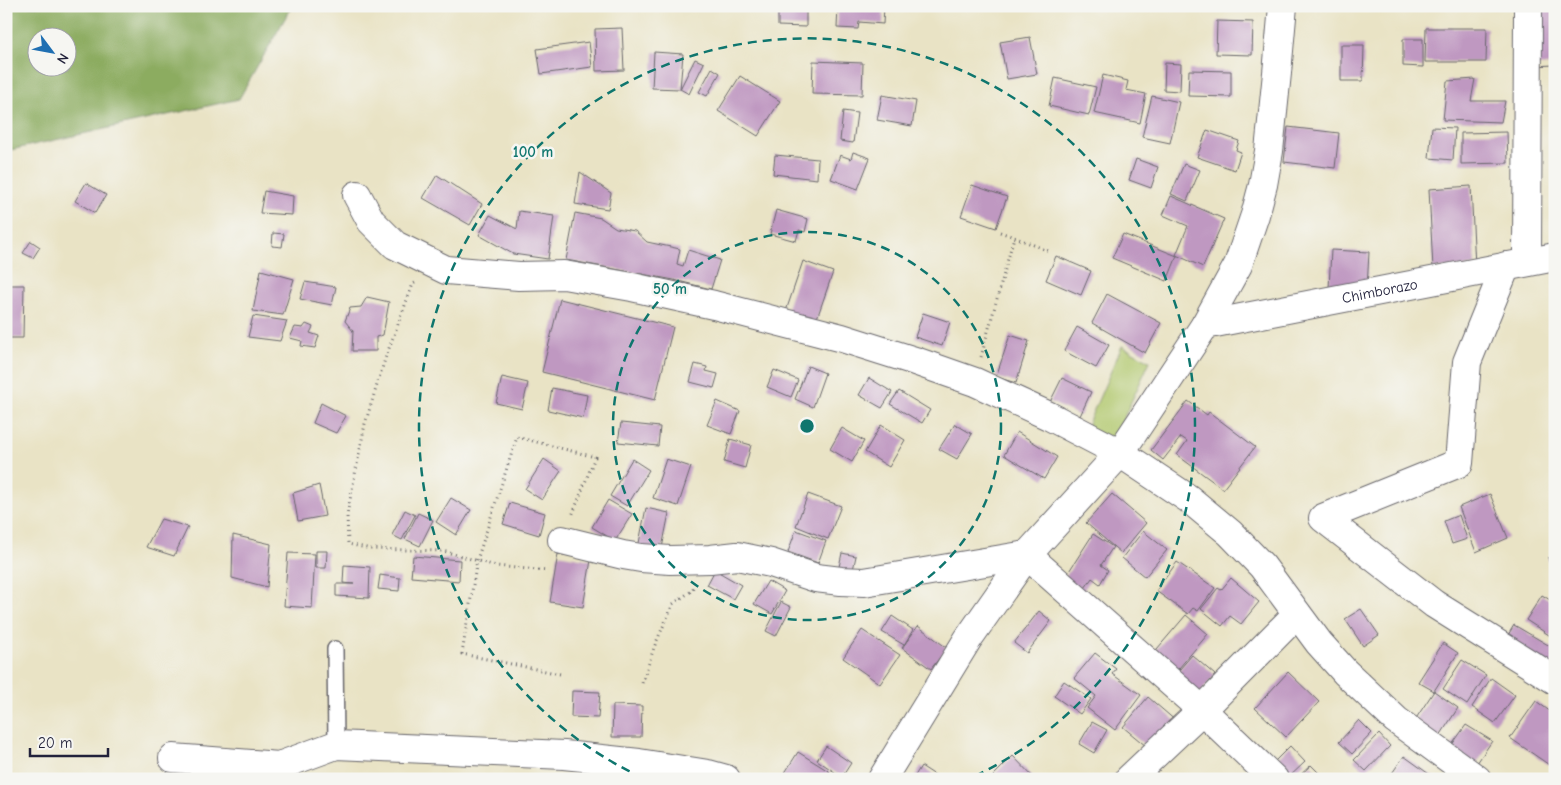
<svg xmlns="http://www.w3.org/2000/svg" width="1561" height="785" font-family="'Comic Neue',sans-serif">
<style>
.green{fill:#b0c76c;stroke:#697454}
.forest{fill:#8cac60;stroke:#57674e;fill-rule:evenodd}
.building{fill:#bf98c1}
.lines{fill:none;stroke-linecap:round;stroke-linejoin:round}
.lane-casing{stroke:#68666b;stroke-width:18}
.street-casing{stroke:#68666b;stroke-width:30}
.path{stroke:#68666b;stroke-width:3;stroke-dasharray:1 4;stroke-linecap:butt}
.lane{stroke:#fff;stroke-width:15}
.street{stroke:#fff;stroke-width:28}
.ring{fill:none;stroke:#0f766e;stroke-width:2.5;stroke-dasharray:9 6}
.labels{text-anchor:middle;dominant-baseline:central;stroke-width:5;stroke-linejoin:round;paint-order:stroke}
.street-label{font-size:15px;fill:#22223b;stroke:#f6f6f2}
.centre{fill:#0f766e;stroke:#f6f6f2;stroke-width:2.5}
.ring-label{font-size:15px;text-anchor:middle;font-weight:bold;fill:#0f766e;stroke:#f6f6f2;stroke-width:5;stroke-linejoin:round;paint-order:stroke}
</style>
<rect width="100%" height="100%" fill="#f6f6f2"/>
<filter id="ink" filterUnits="userSpaceOnUse"><feTurbulence type="fractalNoise" baseFrequency=".02" numOctaves="2"/><feDisplacementMap in="SourceGraphic" scale="10" xChannelSelector="R" yChannelSelector="G"/><feConvolveMatrix kernelMatrix="1 2 1 2 8 2 1 2 1" color-interpolation-filters="sRGB"/></filter>
<filter id="wash" filterUnits="userSpaceOnUse"><feTurbulence type="fractalNoise" baseFrequency=".0096" numOctaves="4" result="noise"/><feDisplacementMap in="SourceGraphic" scale="20" xChannelSelector="R" yChannelSelector="G"/><feGaussianBlur stdDeviation="1.12" result="paint"/><feColorMatrix in="noise" values="0 0 0 0 0 0 0 0 0 0 0 0 0 0 0 0 0 1.4 0 .05"/><feComposite in="paint" operator="in"/></filter>
<g filter="url(#wash)">
<rect width="100%" height="100%" fill="#e9e3c5"/>
<path class="green" d="M1122,346L1150,361L1114,439L1086,428Z"/>
<path class="forest" d="M6,6H292L239,99L6,151ZM38,38H68V68H38Z"/>
<g id="blocks">
<path class="building" d="M778,6H806V27L778,26Z
M838,6H884L883,24L859,22L858,29L837,28Z
M1555,9V65L1531,66L1529,10Z
M1217,21L1253,22L1252,55L1216,54Z
M622,28L624,70L596,71L595,29Z
M1426,28H1487L1486,62H1425Z
M1030,37L1037,74L1007,79L1000,42Z
M1403,39H1423V67L1403,66Z
M589,42L592,67L541,74L537,49Z
M1341,45H1364L1363,81H1341Z
M654,52L683,54L680,89L695,59L704,63L689,94L680,89L652,88Z
M813,61L863,63L862,95L812,94Z
M1165,63L1181,64L1180,91L1164,90Z
M712,68L720,73L707,96L699,92Z
M1189,70L1231,71V97L1188,96Z
M1103,75L1128,81L1126,90L1146,94L1140,123L1094,113Z
M740,76L780,101L758,136L718,111Z
M1055,78L1096,87L1089,115L1049,106Z
M1475,79L1471,101H1505L1501,122L1443,120L1447,81Z
M882,95L916,101L912,126L877,120Z
M1152,96L1179,102L1170,143L1142,137Z
M843,111L857,113L853,143L840,141Z
M1288,127L1339,133L1335,168L1284,162Z
M1432,127L1455,128L1453,160L1429,158Z
M1207,130L1239,141L1236,150L1241,152L1235,170L1197,157Z
M1507,132L1508,163L1461,164V133Z
M853,152L870,158L858,189L831,179L840,155L851,159Z
M775,155L818,159L817,179L773,174Z
M1136,159L1158,167L1151,188L1129,180Z
M1184,164L1200,170L1187,201L1171,194Z
M580,172L611,193L608,209L575,204Z
M437,175L482,204L470,225L423,198Z
M86,183L106,195L95,213L75,201Z
M972,185L1007,197L996,228L961,216Z
M1471,186L1475,266L1433,269L1429,189Z
M264,191L293,196L292,215L260,213Z
M1171,196L1224,219L1203,267L1176,255L1188,226L1163,215Z
M776,210L808,219L805,232L799,230L796,241L770,234Z
M519,211L554,216L548,259L513,254L479,235L490,215L517,229Z
M575,213L601,218L616,228L635,231L647,242L680,249L677,264L683,266L688,250L720,260L711,289L674,280L566,260Z
M273,233L284,234L282,247L272,246Z
M1123,234L1177,256L1167,281L1112,258Z
M31,241L40,247L33,258L23,253Z
M1331,250L1369,252L1367,289L1329,288Z
M1056,256L1091,271L1081,295L1046,280Z
M803,261L833,272L815,324L785,314Z
M261,270L294,279L283,315L253,311Z
M305,282L336,287L332,305L300,299Z
M6,285H24L23,338H6Z
M1107,294L1161,323L1145,353L1092,323Z
M367,297L389,302L383,335L376,337V351H352L353,331L345,321L350,308L361,307Z
M560,299L673,327L655,400L542,372Z
M923,313L950,322L942,346L915,337Z
M253,316L287,321L280,341L248,337Z
M306,324L313,327L310,333L319,336L315,348L301,346L302,341L290,338L295,327L303,328Z
M1077,327L1109,345L1096,368L1064,351Z
M1010,335L1029,341L1016,383L996,377Z
M695,364L707,367L706,371L718,374L714,388L690,382Z
M808,366L825,373L813,407L795,399Z
M774,370L798,380L791,397L767,387Z
M502,377L528,383L522,409L496,403Z
M869,378L892,392L882,408L859,395Z
M1062,378L1091,392L1080,416L1050,402Z
M552,388L587,395L583,418L548,410Z
M899,391L930,410L922,423L890,404Z
M717,401L740,411L731,434L707,425Z
M1188,401L1207,415L1209,412L1255,447L1223,489L1177,455L1187,441L1181,437L1163,460L1151,450Z
M321,403L346,416L336,433L313,423Z
M621,423L660,427L658,446L618,442Z
M955,424L972,434L957,459L939,449Z
M881,425L905,440L889,467L865,452Z
M842,428L864,441L852,462L830,449Z
M1017,432L1057,457L1044,479L1004,455Z
M730,439L751,445L745,468L724,462Z
M544,459L561,471L542,500L525,489Z
M632,459L649,470L627,506L610,496Z
M666,459L691,467L678,506L653,498Z
M319,485L325,516L298,521L293,493Z
M808,494L841,506L828,539L796,526Z
M1112,494L1146,523L1121,553L1086,523Z
M1490,494L1508,538L1476,552L1459,507Z
M451,498L471,510L456,535L436,522Z
M608,500L632,514L615,541L592,527Z
M510,503L545,513L539,535L503,524Z
M646,508L669,513L660,558L637,553Z
M405,510L415,515L402,540L392,535Z
M418,513L433,520L420,546L405,539Z
M1459,515L1467,539L1452,544L1444,521Z
M161,519L188,527L174,556L146,547Z
M796,530L826,541L818,563L788,552Z
M1143,531L1167,550L1145,577L1122,558Z
M1093,534L1113,547L1101,565L1108,570L1100,584L1092,578L1083,591L1064,579Z
M233,535L271,544L267,587L232,578Z
M316,551H327L326,568H316Z
M288,553L315,554L312,608L284,606Z
M842,553L856,556L851,579L837,576Z
M558,554L591,560L583,607L550,602Z
M413,556L460,560L459,581L411,577Z
M1555,556V577H1554L1548,558Z
M1177,562L1215,588L1198,611L1193,608L1188,614L1156,591Z
M344,565L370,567L369,598L336,596V584H354L343,583Z
M715,570L741,585L733,599L707,585Z
M380,575L400,578L399,591L378,589Z
M1231,578L1259,602L1241,624L1230,616L1222,626L1201,609L1218,588L1221,590Z
M768,581L785,591L772,614L754,604Z
M1542,595L1555,603V639L1526,620Z
M781,602L791,607L776,636L766,631Z
M1361,609L1379,635L1363,646L1345,619Z
M1039,611L1051,621L1027,653L1014,643Z
M1186,615L1208,634L1173,675L1151,656Z
M892,616L913,630L904,645L882,632Z
M1514,625L1555,649V685L1498,652Z
M918,626L947,648L931,669L902,648Z
M862,630L900,655L880,684L843,658Z
M1443,643L1458,653L1434,691L1418,682Z
M1095,653L1116,669L1112,674L1141,695L1115,730L1087,708L1096,696L1074,678Z
M1192,655L1215,675L1196,698L1173,677Z
M1462,660L1486,675L1467,705L1443,689Z
M1288,672L1319,702L1286,737L1255,708Z
M1491,678L1515,695L1495,723L1472,707Z
M1064,681L1091,699L1080,714L1054,696Z
M572,691L600,692L598,718L571,717Z
M1434,691L1458,708L1436,742L1411,726Z
M1148,697L1177,722L1152,751L1123,727Z
M1536,701L1555,715V769L1510,738Z
M613,705L642,706L641,737H612Z
M1359,720L1372,733L1352,754L1339,742Z
M1092,722L1107,730L1094,753L1079,744Z
M1466,725L1492,741L1475,766L1449,749Z
M1379,734L1390,746L1366,771L1354,760Z
M826,746L851,763L842,777L817,760Z
M1290,746L1305,762L1287,779L1267,769Z
M798,752L830,772L826,779H781Z
M1013,756L1035,779H995L993,776Z
M1404,756L1436,779H1388Z
M1311,765L1325,779H1296Z
M921,766L941,779H913Z"/>
</g>
</g>
<g filter="url(#ink)">
<use href="#blocks" fill-opacity="0" stroke="#68666b" stroke-width="1"/>
<g class="lines">
<defs>
<path id="lane" d="M335,649L336,745"/>
<g id="street">
<path d="M357,195L371,221L395,245L446,270L519,276L564,275L632,287L714,305L842,338L915,361L975,382L1049,416L1120,453L1189,499L1230,533L1262,566L1319,643L1345,672L1396,720L1477,779"/>
<path d="M1527,262L1528,6"/>
<path d="M1506,266L1467,362L1459,463L1323,518L1434,604L1555,680"/>
<path id="s1" d="M1205,325L1555,257"/>
<path d="M562,540L623,555L641,558L670,560L710,559L737,556L771,563L816,578L841,581L864,582L1027,555"/>
<path d="M1027,555L1202,710L1274,779"/>
<path d="M173,758L279,766L336,745L564,755L639,763L708,774L726,779"/>
<path d="M882,779L968,639L1027,555L1120,453L1205,325L1238,265L1255,215L1263,185L1269,151L1277,73L1283,6"/>
<path d="M1129,779L1202,710L1297,614"/>
</g>
</defs>
<use href="#lane" class="lane-casing"/>
<use href="#street" class="street-casing"/>
<path class="path" d="M1000,232L1014,237
M415,283L413,284L385,359L365,424L347,515L348,544L371,549L443,551L496,566L548,571
M981,357L1014,237L1051,252
M560,674L462,654L477,560L517,437L595,457L572,516
M642,683L655,645L673,604L690,592L694,587"/>
<use href="#lane" class="lane"/>
<use href="#street" class="street"/>
</g>
</g>
<g class="ring">
<circle cx="807" cy="426" r="194"/>
<path d="M643 778A388 388 0 1 1 971 778"/>
</g>
<g class="labels">
<g class="street-label">
<text stroke="none"><textPath href="#s1" startOffset="178">Chimborazo</textPath></text>
</g>
</g>
<circle cx="807" cy="426" r="8" class="centre"/>
<g class="ring-label">
<text x="533" y="157">100 m</text>
<text x="670" y="294">50 m</text>
</g>
<rect width="1561" height="785" fill="none" stroke="#f6f6f2" stroke-width="25"/>
<g transform="translate(52 52) rotate(122)"><circle r="24" fill="#f6f6f2" stroke="#a1a1a9"/>
<path d="M0-4L9 19L0 12L-9 19Z" fill="#1f6fb2"/>
<text y="-8" font-size="14" font-weight="bold" text-anchor="middle" fill="#22223b">N</text>
</g>
<path d="M30 748v8h78v-8" fill="none" stroke="#22223b" stroke-width="2.5"/>
<text x="38" y="748" font-size="15" fill="#22223b" stroke="#f6f6f2" stroke-width="4" paint-order="stroke">20 m</text>
</svg>
